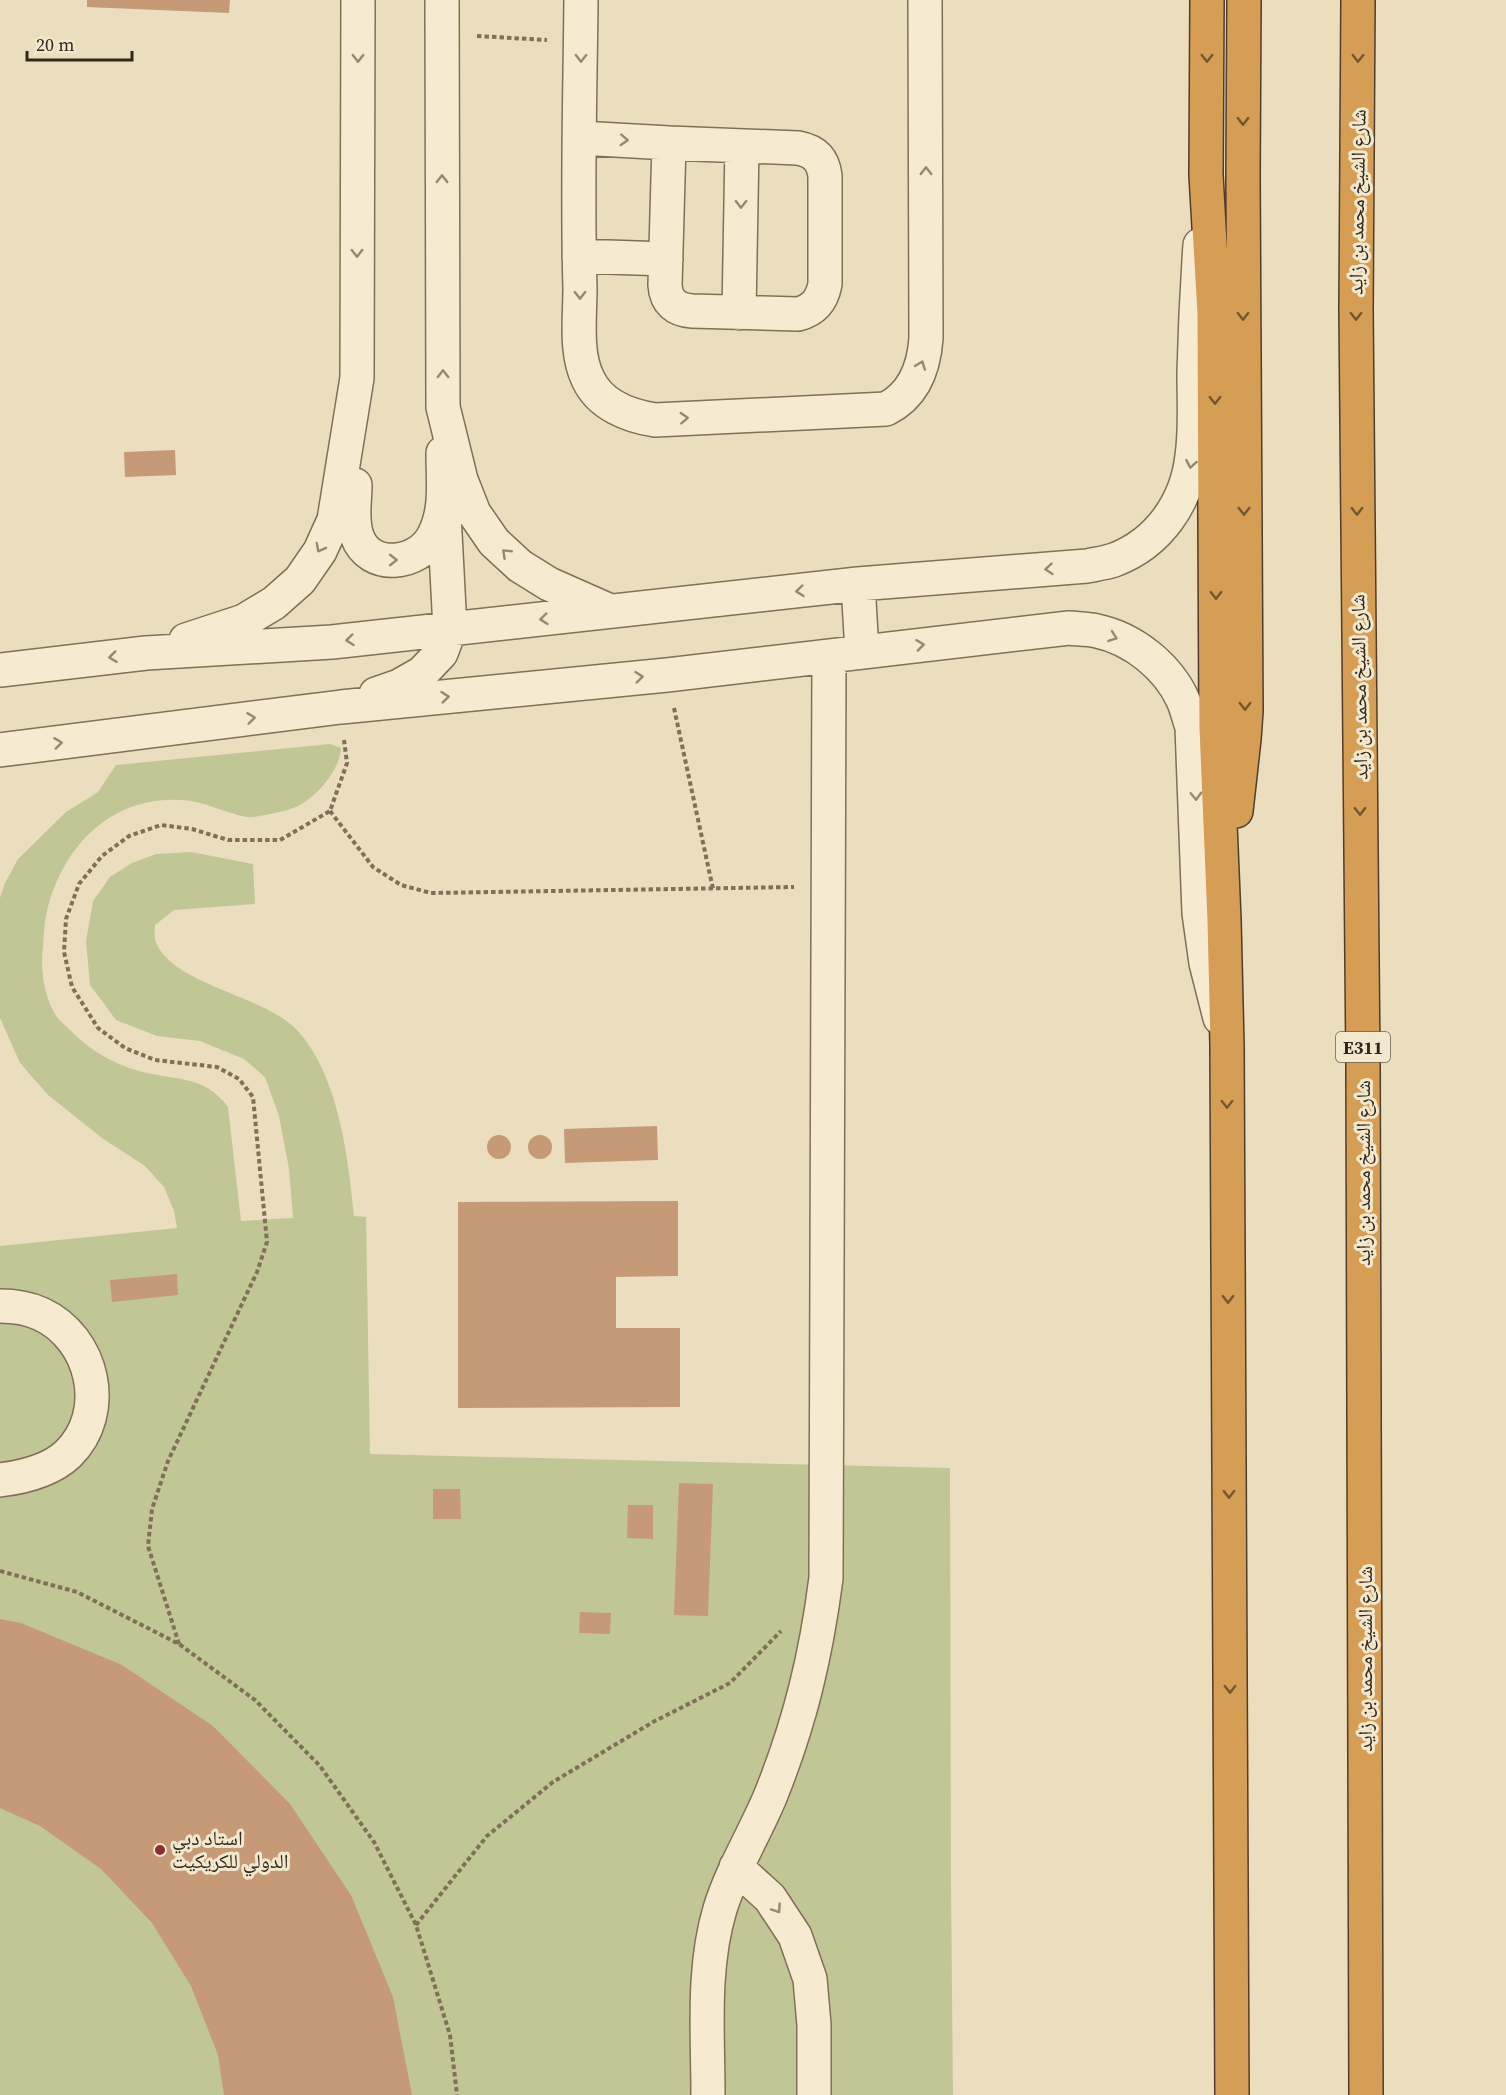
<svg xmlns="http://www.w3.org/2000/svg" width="1506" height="2095" font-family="'Source Serif 4','Noto Naskh Arabic',serif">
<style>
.green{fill:#c0c794}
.building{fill:#c69977}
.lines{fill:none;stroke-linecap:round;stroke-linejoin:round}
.minor-casing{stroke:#816f59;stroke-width:36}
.highway-casing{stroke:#4f3d2d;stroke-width:36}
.path{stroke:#816f59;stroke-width:4;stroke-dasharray:4.5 3;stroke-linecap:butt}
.minor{stroke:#f6ebd1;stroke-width:33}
.highway{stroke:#d59e54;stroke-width:33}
.oneway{stroke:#948976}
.oneway2{stroke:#735732}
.poi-dot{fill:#8c2e2d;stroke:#f2e8ce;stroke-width:2}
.labels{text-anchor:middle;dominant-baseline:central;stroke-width:6;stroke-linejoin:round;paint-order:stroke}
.shield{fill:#f2e8ce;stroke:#6c6151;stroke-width:1.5}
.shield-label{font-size:18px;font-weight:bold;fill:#32271c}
.street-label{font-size:20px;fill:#32271c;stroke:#f2e8ce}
.poi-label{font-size:20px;fill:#32271c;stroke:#f2e8ce;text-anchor:start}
</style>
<rect width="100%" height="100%" fill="#eadebf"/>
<path class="green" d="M330,744L341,748C340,770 316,798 296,807C286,811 275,813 265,815C259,816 253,818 247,817C225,813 204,801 181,800C111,796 63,846 47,911C44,922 44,935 43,947C40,969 44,998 57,1017C60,1021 66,1026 70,1030C90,1050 111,1063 139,1071C175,1081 204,1074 228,1107L241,1221L293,1218L289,1169L279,1116L265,1077L244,1059L200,1041L157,1036L116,1020L90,985L86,941L93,901L110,877L132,863L156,854L191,852L253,864L255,904L174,910L155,925C155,929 154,935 155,939C167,984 266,995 298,1031C339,1077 348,1157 354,1216L366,1217L370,1454L950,1468L951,1885L953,2095H0V1246L177,1228L174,1211L164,1187L145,1166L102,1138L48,1095L20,1063L0,1018V898L5,883L18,859L66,812L98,792L116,765Z"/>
<path class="building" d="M87,0H230L229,13L87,7Z
M175,450L176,475L125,477L124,452Z
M657,1126L658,1160L565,1163L564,1129Z
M528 1147a12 12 0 1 1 24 0a12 12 0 1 1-24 0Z
M487 1147a12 12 0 1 1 24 0a12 12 0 1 1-24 0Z
M678,1201V1276L616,1277V1328H680V1407L458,1408V1202Z
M177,1274L178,1295L112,1302L110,1280Z
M679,1483L713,1484L708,1616L674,1615Z
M433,1489H460L461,1519H433Z
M628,1505H653V1539L627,1538Z
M580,1612L611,1613L610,1634L579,1633Z
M0,1619L21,1623L122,1665L213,1726L290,1804L351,1895L393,1997L412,2095H224L218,2055L191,1986L152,1923L101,1869L40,1826L0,1808Z"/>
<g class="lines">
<defs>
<path id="minor" d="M442,0L443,407L461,480L474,513L494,542L520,566L549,584L610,611
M581,0C580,96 577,192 580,288C580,317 575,353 588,379C600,405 629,416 655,420L886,409C914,395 924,368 926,338L925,0
M580,138L669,143
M669,143L798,148C814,151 823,159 825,176V284C822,300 814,310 798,314L692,311C676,310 666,302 665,285Z
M579,256L666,259
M739,313L742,146
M355,485C355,501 351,520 357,536C369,571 419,566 434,535C447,510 443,481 443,453
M858,584L862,652
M186,640L244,621L274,603L300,580L320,551L334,520L357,378L358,0
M0,670L146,653L332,642L858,584L1087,566C1096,564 1105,563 1114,560C1159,543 1187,502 1192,456C1196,429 1194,400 1194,373C1195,330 1197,288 1200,245
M376,694L399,686L422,673L441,653L450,629L444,514
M0,750L341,707L667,675L1069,628C1078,629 1088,629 1097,631C1134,639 1168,667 1183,700C1187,709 1189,719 1192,727L1199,913L1206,963L1220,1018
M0,1306C14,1306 28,1308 41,1314C93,1338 111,1412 68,1454C50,1471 24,1477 0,1480
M736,1867L770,1898L795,1936L810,1979L814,2025V2095
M708,2095C708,2033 702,1969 720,1909C732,1870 754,1835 770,1797C800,1723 816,1656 826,1578L829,656"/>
<path id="highway" d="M1207,0L1206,175L1214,313L1216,727L1224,920L1227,1045L1232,2095
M1358,0L1356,309L1363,1065L1366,2095
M1236,811L1244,739L1246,711L1243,176L1244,0"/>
</defs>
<use href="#minor" class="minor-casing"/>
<use href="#highway" class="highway-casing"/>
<path class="path" d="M477,36L547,40
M674,708L713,889
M330,811L373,867L401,885L431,893L794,887
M0,1571L77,1592L179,1644L255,1700L320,1766L374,1842L416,1925L450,2035L457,2095
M179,1644L148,1546L152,1509L168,1461L257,1272L267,1242L253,1097L239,1079L217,1067L155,1060L125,1048L98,1028L72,987L64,952L66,919L79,884L102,856L129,836L161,825L192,829L228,840H280L330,811L347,763L344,740
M416,1925L487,1836L553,1782L653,1722L730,1683L781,1631"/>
<use href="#minor" class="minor"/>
<use href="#highway" class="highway"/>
</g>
<defs><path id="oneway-chevron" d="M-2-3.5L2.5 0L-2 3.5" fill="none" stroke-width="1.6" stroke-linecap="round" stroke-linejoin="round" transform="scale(1.5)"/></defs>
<g class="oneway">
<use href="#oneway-chevron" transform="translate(358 58) rotate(90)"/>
<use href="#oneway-chevron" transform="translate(581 58) rotate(91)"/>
<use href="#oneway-chevron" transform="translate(624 140) rotate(3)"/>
<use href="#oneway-chevron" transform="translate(926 171) rotate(-90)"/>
<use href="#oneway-chevron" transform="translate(442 179) rotate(-90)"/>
<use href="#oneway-chevron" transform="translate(741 204) rotate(91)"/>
<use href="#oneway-chevron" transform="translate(357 253) rotate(90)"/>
<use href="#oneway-chevron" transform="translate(580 295) rotate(89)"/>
<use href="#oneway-chevron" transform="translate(921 365) rotate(-70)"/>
<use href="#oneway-chevron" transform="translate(443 374) rotate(-90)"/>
<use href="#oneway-chevron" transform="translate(684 418) rotate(-3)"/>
<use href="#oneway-chevron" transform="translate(1191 464) rotate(100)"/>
<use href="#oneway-chevron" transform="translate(320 548) rotate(118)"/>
<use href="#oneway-chevron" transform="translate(506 553) rotate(-136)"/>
<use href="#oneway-chevron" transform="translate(393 560)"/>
<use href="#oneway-chevron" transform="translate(1049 569) rotate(175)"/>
<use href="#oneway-chevron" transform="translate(800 591) rotate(174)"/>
<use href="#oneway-chevron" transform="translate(544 619) rotate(174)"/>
<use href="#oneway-chevron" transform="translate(1113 637) rotate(20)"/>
<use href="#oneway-chevron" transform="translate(350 640) rotate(174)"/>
<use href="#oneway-chevron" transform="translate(920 645) rotate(-7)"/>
<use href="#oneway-chevron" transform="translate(113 657) rotate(173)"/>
<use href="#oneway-chevron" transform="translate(639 677) rotate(-6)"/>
<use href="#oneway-chevron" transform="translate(445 697) rotate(-6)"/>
<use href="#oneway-chevron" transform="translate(251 718) rotate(-7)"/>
<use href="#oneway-chevron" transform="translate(58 743) rotate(-7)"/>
<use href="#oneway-chevron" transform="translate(1196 796) rotate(88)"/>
<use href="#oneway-chevron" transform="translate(777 1909) rotate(56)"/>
</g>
<g class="oneway2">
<use href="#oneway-chevron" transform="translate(1207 58) rotate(90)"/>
<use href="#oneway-chevron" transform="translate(1358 58) rotate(91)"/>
<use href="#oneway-chevron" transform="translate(1243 121) rotate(90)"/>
<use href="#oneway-chevron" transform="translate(1243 316) rotate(90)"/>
<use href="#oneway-chevron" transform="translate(1356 316) rotate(90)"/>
<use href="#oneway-chevron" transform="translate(1215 400) rotate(90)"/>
<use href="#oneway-chevron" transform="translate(1244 511) rotate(90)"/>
<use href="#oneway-chevron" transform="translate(1357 511) rotate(89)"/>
<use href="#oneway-chevron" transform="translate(1216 595) rotate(90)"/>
<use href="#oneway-chevron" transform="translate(1245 706) rotate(90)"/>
<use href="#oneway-chevron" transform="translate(1360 811) rotate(89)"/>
<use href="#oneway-chevron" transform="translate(1227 1104) rotate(90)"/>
<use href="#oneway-chevron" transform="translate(1228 1299) rotate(90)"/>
<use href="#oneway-chevron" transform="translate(1229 1494) rotate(90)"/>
<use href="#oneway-chevron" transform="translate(1230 1689) rotate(90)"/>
</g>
<circle class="poi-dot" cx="160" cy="1850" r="6"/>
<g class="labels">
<rect class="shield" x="1336" y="1032" width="54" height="30" rx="4.5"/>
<g class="shield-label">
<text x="1363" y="1047">E311</text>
</g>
<g class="street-label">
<text transform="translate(1357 202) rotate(-89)">شارع الشيخ محمد بن زايد</text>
<text transform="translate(1359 687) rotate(-91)">شارع الشيخ محمد بن زايد</text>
<text transform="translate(1363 1173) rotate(-90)">شارع الشيخ محمد بن زايد</text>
<text transform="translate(1365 1659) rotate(-90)">شارع الشيخ محمد بن زايد</text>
</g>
<g class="poi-label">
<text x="172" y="1838">استاد دبي<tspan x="172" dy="23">الدولي للكريكيت</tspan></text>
</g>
</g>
<path d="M27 51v9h105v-9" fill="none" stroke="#32271c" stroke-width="3"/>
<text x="36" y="51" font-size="18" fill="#32271c" stroke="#f2e8ce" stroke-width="4.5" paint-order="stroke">20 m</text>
</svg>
